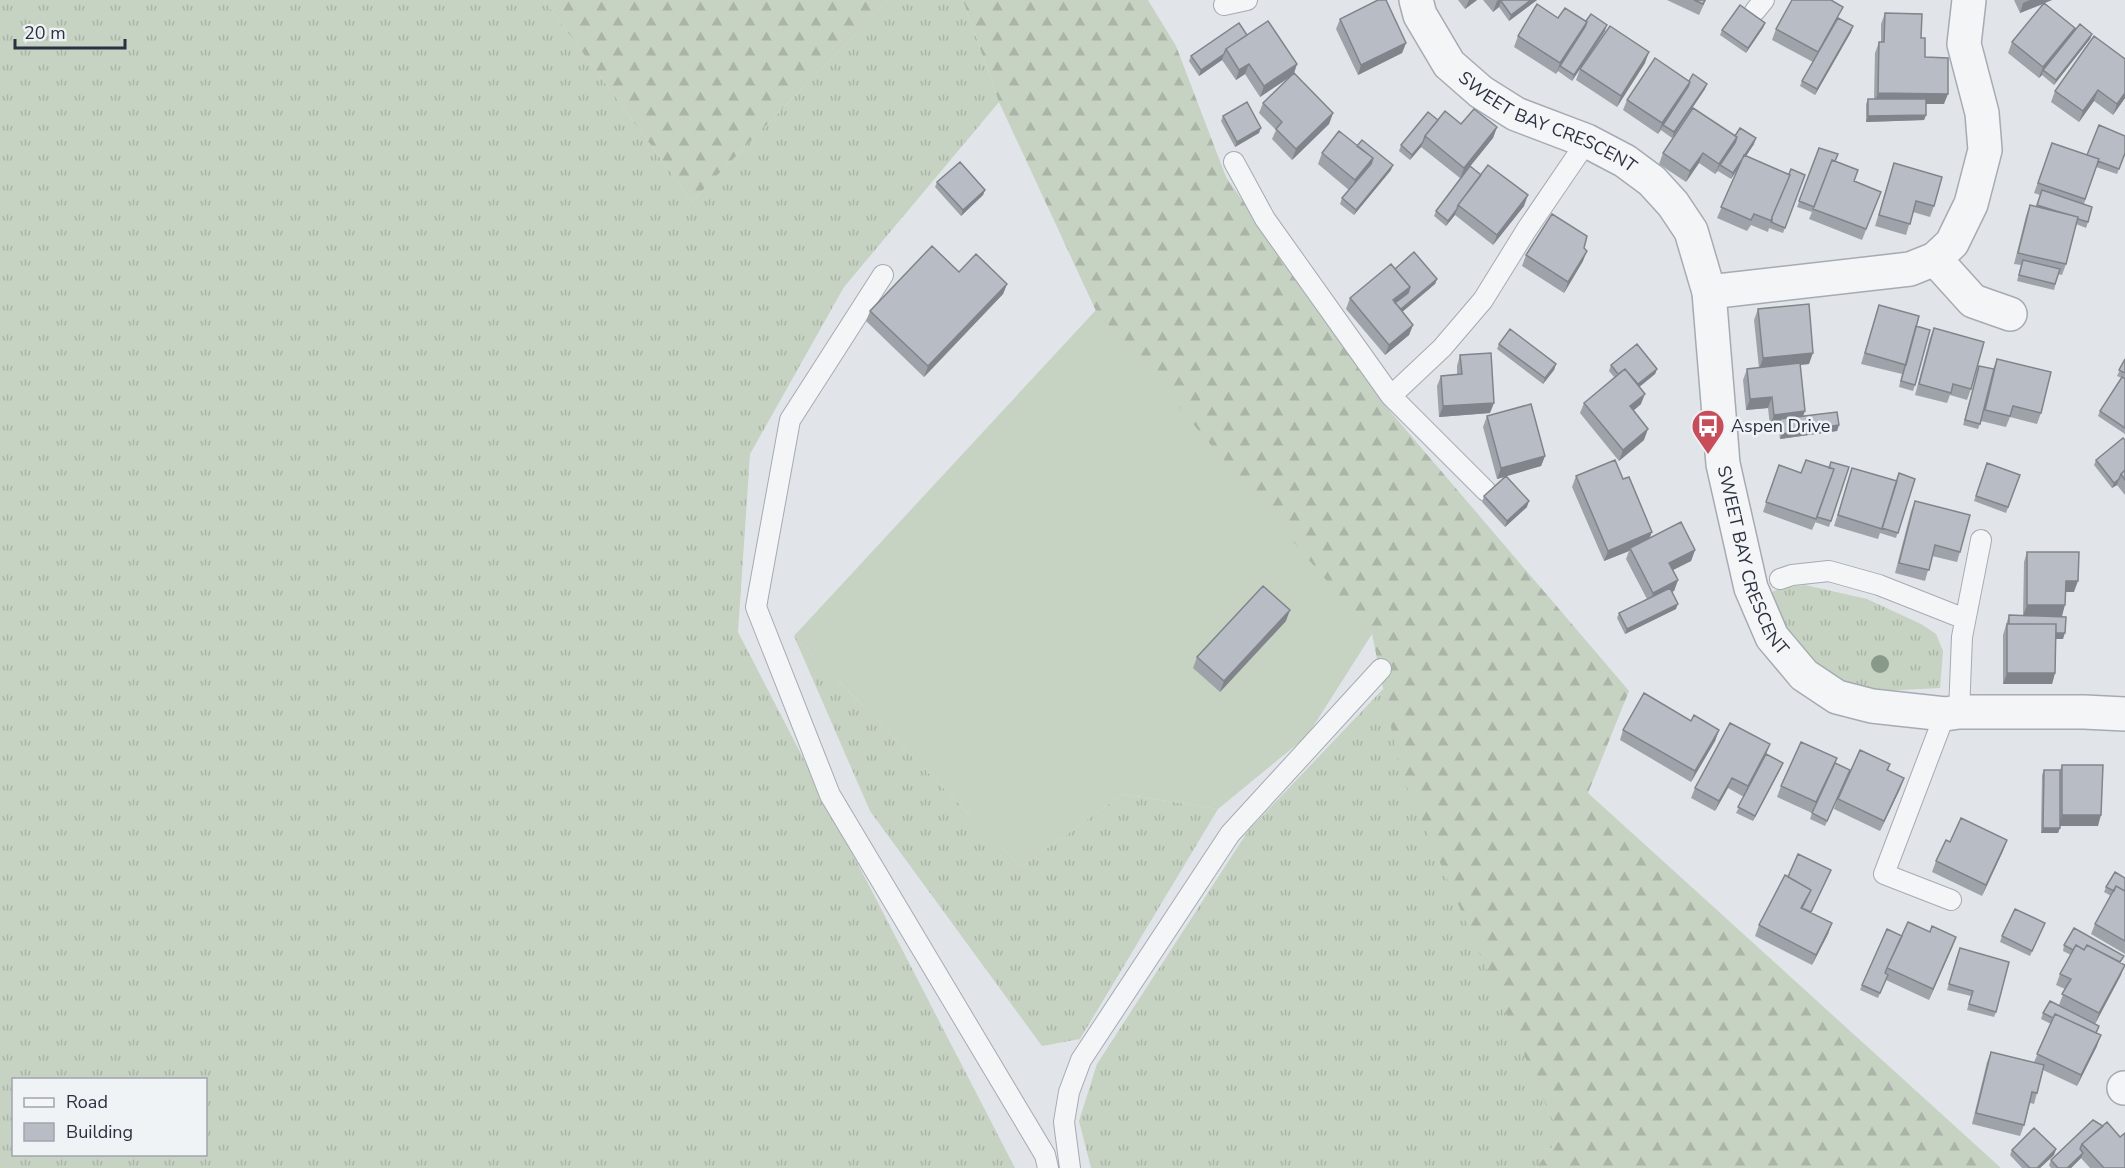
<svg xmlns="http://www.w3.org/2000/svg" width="2125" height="1168" font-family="'Nunito Sans',sans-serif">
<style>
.grass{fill:url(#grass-tufts);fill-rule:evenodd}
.forest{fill:url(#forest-firs)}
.garden{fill:#c6d2c2}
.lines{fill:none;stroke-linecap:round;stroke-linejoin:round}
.service-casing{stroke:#a6abb3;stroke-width:22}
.minor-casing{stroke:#a6abb3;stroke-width:36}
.service{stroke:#f3f5f7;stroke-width:20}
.minor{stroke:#f3f5f7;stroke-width:33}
.tree{fill:#879988}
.wall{fill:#9ea3a9}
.shaded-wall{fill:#81848a}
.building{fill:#b8bdc5;stroke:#81848a;stroke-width:1.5}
.labels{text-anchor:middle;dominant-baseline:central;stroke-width:5;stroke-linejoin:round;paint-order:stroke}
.street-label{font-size:18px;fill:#2a3140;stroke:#f0f3f6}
.poi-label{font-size:18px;fill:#2a3140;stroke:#f0f3f6;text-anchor:start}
</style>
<defs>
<pattern id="grass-tufts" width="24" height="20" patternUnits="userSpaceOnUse" patternTransform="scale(1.5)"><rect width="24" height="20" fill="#c6d2c2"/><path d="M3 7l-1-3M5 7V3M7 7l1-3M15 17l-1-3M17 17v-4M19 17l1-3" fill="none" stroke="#aab5a8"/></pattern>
<pattern id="forest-firs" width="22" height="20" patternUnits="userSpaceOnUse" patternTransform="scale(1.5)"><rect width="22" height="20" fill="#c6d2c2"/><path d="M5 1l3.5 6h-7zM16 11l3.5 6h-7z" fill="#aab5a8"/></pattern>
</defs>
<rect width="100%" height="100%" fill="#e1e4e9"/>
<path class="grass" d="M0,0H544L692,201L889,0H963L999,102L844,287L750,454L738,632L1015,1168H0ZM14,1080H206V1154H14Z
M1805,585L1867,599L1921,624L1936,634L1943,651L1940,688L1880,691L1852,685L1823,673L1789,638L1766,595L1780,588Z
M794,636L1021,867L1123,794L1218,809L1080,1039L1042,1046L870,811Z
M1383,689L1560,1137L1536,1168H1091L1079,1121L1097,1064L1248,831Z"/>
<path class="forest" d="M544,0H889L692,201Z
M963,0H1148L1176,46L1226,177L1383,403L1629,691L1588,793L2001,1168H1536L1560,1137L1400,771L1372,634L1123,369L999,102Z"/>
<path class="garden" d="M1096,310L1372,634L1307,736L1218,809L1123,794L1021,867L794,636Z"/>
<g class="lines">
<defs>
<path id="service" d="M1224,5L1247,0
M1755,11L1764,0
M1234,162L1265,219L1391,396L1486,491
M883,275L790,420L756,607L830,795L1045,1155L1048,1168
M1391,396L1442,348L1483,300L1527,229L1587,141
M1780,579L1792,575L1829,571L1879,585L1965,619
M1959,712L1962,637L1981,540
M1945,714L1884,874L1951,900
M1070,1168L1064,1122L1069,1092L1081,1060L1230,834L1381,669"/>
<g id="minor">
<path id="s1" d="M1416,0L1420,15L1449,64L1481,92L1516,114L1587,141L1625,161L1652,181L1673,204L1691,231L1709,292L1723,464L1751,588L1772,637L1804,675L1837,697L1872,706L1945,714L1959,712H2084L2125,714"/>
<path d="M1935,259L1973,301L2010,314"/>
<path d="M1709,292L1910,269L1935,259L1952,243L1971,204L1985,150L1982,113L1964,44L1969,0"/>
<path d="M2124,1088H2125"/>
</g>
</defs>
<use href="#service" class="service-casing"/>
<use href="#minor" class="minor-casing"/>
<use href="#service" class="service"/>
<use href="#minor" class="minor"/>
</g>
<circle class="tree" cx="1880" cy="664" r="9"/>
<path class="wall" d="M1458,0H1477L1465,9Z
M1483,0H1537L1509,21L1499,7L1493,12Z
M1667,0H1706L1699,15Z
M2014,0H2052L2044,3L2075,28L2073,32L2092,34L2090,39L2054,85L2042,75L2039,78L2008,53L2012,42L2043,4L2020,13Z
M1885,13L1921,38L1925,57L1944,104H1926V115L1924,120L1866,122V104L1868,99H1874L1875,53L1879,42H1881V24Z
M1558,18L1586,21L1605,31L1572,81L1558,71L1556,74L1514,47L1518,36Z
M1839,18L1853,26L1851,32L1815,95L1800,86L1802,81L1813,62L1772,40L1776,29Z
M1340,19L1406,43L1402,53L1358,75L1336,29Z
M1765,23L1763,28L1746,53L1720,35L1722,30Z
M1247,35L1297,64L1294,74L1333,113L1329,124L1292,160L1272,139L1276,130L1259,113L1263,103L1291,76L1260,97L1245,74L1236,80L1222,60L1199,76L1189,61L1191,56Z
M2125,59V98L2113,115L2094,101L2079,122L2051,102L2055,91Z
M1645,63L1617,107L1576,80L1580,69Z
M1705,89L1672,138L1661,130L1658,134L1623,110L1627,100Z
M1223,116L1259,133L1235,147L1221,121Z
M1438,120L1461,124L1497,127L1493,138L1470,166L1524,206L1493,245L1455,215L1446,226L1434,216L1436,211L1460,178L1421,147L1410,160L1399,151L1401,145Z
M1735,136L1754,144L1746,156L1789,174L1805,175L1783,233L1769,228L1768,232L1751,225L1747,231L1717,218L1739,166L1731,179L1718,171L1715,174L1699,163L1686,182L1659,164L1663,153Z
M2052,143L2087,155L2125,153L2117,174L2096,167L2084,204L2088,222L2086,228L2076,224L2066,264L2062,275L2058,274L2054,290L2017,281L2021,265L2014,264L2026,216L2030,205L2036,207L2040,195L2034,193Z
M1819,148L1835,161L1855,181L1881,192L1862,240L1809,219L1812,212L1797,207Z
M1322,153L1391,170L1354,215L1340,204L1342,198L1349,190L1318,164Z
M1894,163L1934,206L1930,217L1913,212L1906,235L1875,226Z
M937,182L985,190L983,195L961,216L935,187Z
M1584,248L1583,261L1564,293L1522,266L1526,255Z
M1395,269L1437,279L1435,284L1402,312L1413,325L1409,335L1385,355L1346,309L1350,298Z
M959,272L1007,284L1003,294L924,377L866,321L870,311Z
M1879,305L1916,326L1915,385L1913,391L1899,387L1902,374L1861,364Z
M1758,309L1809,364L1800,365L1803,416L1839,425L1837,431L1780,439L1778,425L1770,426L1768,408L1746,410L1743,380L1747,369L1759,368L1754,320Z
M1934,328L1971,389L1967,400L1950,395L1947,403L1915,395L1930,338Z
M1499,344L1556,364L1554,370L1543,384L1497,349Z
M1460,355L1490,413L1439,417L1437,386L1441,376L1457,375V366Z
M1997,359L2041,413L2037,424L2010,417L2006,427L1981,421L1978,429L1963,425L1979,366L1993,369Z
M2125,359V434L2098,416L2100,411L2122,378L2117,376Z
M1611,365L1657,369L1655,374L1639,387L1641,404L1633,411L1644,440L1619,461L1580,413L1584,403L1614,377L1609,371Z
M1487,416L1545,456L1541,466L1506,476L1527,507L1505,527L1482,502L1484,496L1505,477L1497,479L1483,427Z
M2125,440V495L2117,485L2112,488L2094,465L2096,460Z
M1987,463L2020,475L2006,513L1974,501Z
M1779,465L1801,473L1829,468L1849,467L1829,527L1815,522L1816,521L1812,530L1763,512Z
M1852,468L1896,481L1915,479L1896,538L1880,533L1878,539L1834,526Z
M1576,476L1623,479L1650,538L1695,550L1691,561L1673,570L1678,580L1674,591H1672L1676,609L1625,634L1617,618L1619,613L1647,599L1626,559L1629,551L1604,561L1572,487Z
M1915,501L1960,552L1957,562L1932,556L1925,581L1895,573L1911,511Z
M2027,552L2074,592H2066L2062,616H2023L2024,562Z
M2009,615L2063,639H2056L2055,673L2052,684H2003V635Z
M1286,621L1220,692L1193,668L1197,657Z
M1691,721L1719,730L1715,741L1691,782L1620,740L1623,730Z
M1766,754L1781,768L1753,821L1736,813L1744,797L1728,788L1715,811L1691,798L1695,788Z
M1835,763L1850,770L1890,764L1888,771L1904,778L1900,789L1880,831L1834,809L1837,800L1825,826L1810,819L1812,813L1777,797L1781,786Z
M2062,765L2098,826H2060L2058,833H2041L2042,775L2044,770H2060Z
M2007,840L2003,851L1982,896L1932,872L1936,861L1950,842Z
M1831,870L1811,913L1832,923L1828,934L1812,965L1755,936L1759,925L1788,877Z
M2125,878V954L2091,934L2095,924L2111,896L2104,892L2106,887Z
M2045,923L2030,956L2000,942L2002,936Z
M1930,932L1956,937L1929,1000L1886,980L1878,998L1860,990L1862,985L1902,936Z
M2064,945L2121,963V975L2095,1024L2059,1005L2065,989L2056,985L2060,974L2071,955L2063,951Z
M1958,953L1996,1012L1994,1017L1967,1010L1971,996L1947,990Z
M2043,1013L2096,1033L2097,1046L2077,1086L2043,1070L2037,1093L2034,1104L2030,1103L2024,1125L2020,1136L1972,1124L1987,1062L1991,1052L2034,1062L2051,1024L2041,1019Z
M2093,1120L2125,1168H2090L2081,1158L2071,1168H2051L2049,1165L2051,1160Z
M2056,1149L2054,1155L2040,1168H2022L2010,1155L2012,1150Z"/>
<path class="shaded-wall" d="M1469,0H1477L1465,9Z
M1498,0H1508L1501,1L1499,7L1493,12L1497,1Z
M1531,0H1537L1509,21L1511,15Z
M2030,0H2052L2020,13L2023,3Z
M1587,22L1583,33L1560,66L1556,74L1560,63Z
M1765,23L1763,28L1746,53L1748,48Z
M1607,25L1605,31L1572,81L1574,75Z
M1853,26L1851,32L1815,95L1817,89Z
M2075,28L2071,39L2043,70L2042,75L2039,78L2043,67Z
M2092,34L2090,39L2054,85L2056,80Z
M1406,43L1402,53L1358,75L1361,65Z
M1649,52L1645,63L1617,107L1621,96Z
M1224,54L1222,60L1199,76L1201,70Z
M1249,64L1245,74L1236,80L1239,70Z
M1297,64L1293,75L1260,97L1264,86Z
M1690,82L1686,92L1663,125L1658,134L1662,123Z
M1707,84L1705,89L1672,138L1674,132Z
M2098,90L2094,101L2079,122L2083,111Z
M1878,93L1948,94L1944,104H1874Z
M2125,93V98L2113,115L2117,104Z
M1333,113L1329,124L1292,160L1296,149Z
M1926,115L1924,120L1866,122L1868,116Z
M1497,127L1493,138L1460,179L1464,168Z
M1261,128L1259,133L1235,147L1237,142Z
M1737,137L1733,148L1720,165L1715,174L1719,164Z
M1756,138L1754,144L1731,179L1733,173Z
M1423,142L1421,147L1410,160L1412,155Z
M1703,153L1699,163L1686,182L1690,171Z
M1373,158L1369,169L1351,191L1355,180Z
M1393,165L1391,170L1354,215L1356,210Z
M985,190L983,195L961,216L963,210Z
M1528,195L1524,206L1493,245L1497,235Z
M1457,209L1455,215L1446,226L1448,221Z
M1587,251L1583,261L1564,293L1568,282Z
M1437,279L1435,284L1395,318L1397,313Z
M1007,284L1003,294L924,377L928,366Z
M1410,287L1406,298L1393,308V300Z
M1413,325L1409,335L1385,355L1389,345Z
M1813,353L1809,364L1759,369L1763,358Z
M1556,364L1554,370L1543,384L1545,378Z
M1657,369L1655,374L1632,393L1634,387Z
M1645,394L1641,404L1626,417L1630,406Z
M1772,397L1768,408L1746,410L1750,399Z
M1494,403L1490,413L1439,417L1443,406Z
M1805,411L1801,422L1780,419L1778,425L1770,426L1774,415Z
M1839,425L1837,431L1780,439L1782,434Z
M1648,429L1644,440L1619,461L1623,450Z
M1545,456L1541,466L1497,479L1501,468Z
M2119,479L2117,485L2112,488L2114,483Z
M1529,501L1527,507L1505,527L1507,521Z
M1652,532L1648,542L1630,548L1629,551L1604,561L1608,551Z
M1695,550L1691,561L1665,574L1669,563Z
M1678,580L1674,591L1649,604L1653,593Z
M2066,581H2078L2074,592H2062Z
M1678,604L1676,609L1625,634L1627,629Z
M2027,605H2065L2062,616H2023Z
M1290,610L1286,621L1220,692L1224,681Z
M2054,633H2065L2063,639H2052Z
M2007,673H2055L2052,684H2003Z
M1719,730L1715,741L1691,782L1695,771Z
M1770,744L1766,755L1744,797L1748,786Z
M1783,763L1781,768L1753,821L1755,816Z
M1732,778L1728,788L1715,811L1719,801Z
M1904,778L1900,789L1880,831L1884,821Z
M2062,815H2101L2098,826H2058Z
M2043,828H2060L2058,833H2041Z
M2007,840L2003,851L1982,896L1986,885Z
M1832,923L1828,934L1812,965L1816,955Z
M1956,937L1952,948L1929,1000L1933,989Z
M2125,965L2121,975L2095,1024L2099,1013Z
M2101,1035L2097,1046L2077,1086L2081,1075Z
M2056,1149L2054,1155L2040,1168H2037Z
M2083,1153L2081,1158L2071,1168H2067Z"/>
<path class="building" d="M1378,0H1386L1406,43L1361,65L1340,19Z
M1503,0H1531L1511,15L1501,1Z
M1694,0H1705L1703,4Z
M1792,0H1831L1843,7L1818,52L1776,29Z
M2044,3L2075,28L2043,67L2012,42Z
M1537,4L1558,18L1565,8L1587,22L1560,63L1518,36Z
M1740,5L1765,23L1748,48L1722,30Z
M1885,13L1922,14L1921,38H1925V57L1948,58V94L1878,93L1879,42H1884Z
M1591,14L1607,25L1574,75L1560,66L1585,27L1587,22L1586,21Z
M1838,18L1853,26L1817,89L1802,81Z
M1268,21L1297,64L1264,86L1249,64L1239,70L1226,49Z
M1239,23L1247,35L1226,49L1224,54L1201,70L1191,56Z
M2080,24L2092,34L2056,80L2043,70Z
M1610,26L1649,52L1621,96L1580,69Z
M2094,36L2125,59V93L2117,104L2098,90L2083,111L2055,91Z
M1655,58L1690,82L1662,123L1627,100Z
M1294,73L1333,113L1296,149L1276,129L1282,122L1263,103Z
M1693,74L1707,84L1674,132L1663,125L1688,87L1690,82L1689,81Z
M1868,99H1926V115L1868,116Z
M1247,102L1261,128L1237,142L1223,116Z
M1693,108L1737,137L1719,164L1703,153L1690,171L1663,153Z
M1474,109L1497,127L1464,168L1425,136L1445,111L1461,124Z
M1428,112L1438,120L1425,136L1423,142L1412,155L1401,145Z
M2099,125L2125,136V153L2119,169L2098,161L2099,159L2087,155Z
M1740,128L1756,138L1733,173L1720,165L1735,143L1737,137L1735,136Z
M1339,131L1373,158L1355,180L1322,153Z
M1362,140L1393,165L1356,210L1342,198L1371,164L1373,158L1357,146Z
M2052,143L2099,159L2085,199L2038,183Z
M1819,148L1838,154L1835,161L1832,160L1814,207L1799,201Z
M1744,155L1790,175L1772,217V221L1754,214L1751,220L1721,207Z
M1832,160L1858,170L1854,181L1881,192L1866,229L1813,209Z
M960,162L985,190L963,210L937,182Z
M1894,163L1942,177L1934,206L1916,201L1910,224L1879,215Z
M1488,165L1528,195L1497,235L1458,205Z
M1470,166L1481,175L1458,205L1457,209L1448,221L1436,211Z
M1791,169L1805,175L1785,228L1771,222L1772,217L1790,175L1789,174Z
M2042,190L2092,207L2088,222L2078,219V217L2056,211L2037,205Z
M2030,205L2078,217L2066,264L2018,253Z
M1552,214L1587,236L1584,248L1587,251L1568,282L1526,255Z
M932,246L959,272L976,254L1007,284L928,366L870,311Z
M1414,252L1437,279L1401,309L1395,303L1408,293L1410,287L1395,269Z
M2023,260L2060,269L2055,284L2019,275Z
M1391,264L1410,287L1393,300L1413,325L1389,345L1350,298Z
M1809,304L1813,353L1763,358L1758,309Z
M1879,305L1919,316L1906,365L1865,353Z
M1916,326L1930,330L1915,385L1901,381Z
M1934,328L1984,342L1971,389L1953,384L1951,393L1919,384Z
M1510,329L1556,364L1545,378L1499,344Z
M1637,344L1657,369L1638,384L1625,369L1618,374L1611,365Z
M1491,353L1494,403L1443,406L1441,376L1462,374L1460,355Z
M1997,359L2051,372L2041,413L2013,406L2010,416L1985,410Z
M2125,359V373L2119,370Z
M1800,363L1805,411L1774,415L1772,397L1750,399L1747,369Z
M1979,366L1994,369L1980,424L1965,420Z
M1625,369L1645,394L1630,406L1648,429L1623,450L1584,403Z
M2122,377L2125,379V428L2100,411Z
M1531,404L1545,456L1501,468L1487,416Z
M1837,412L1839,425L1782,434L1780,419Z
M2123,438L2125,440V470L2121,474L2119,479L2114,483L2096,460Z
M1615,460L1623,479L1629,477L1652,532L1608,551L1576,476Z
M1806,460L1834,469L1816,519L1766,502L1779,465L1801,473Z
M1831,462L1849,467L1831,521L1817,517L1834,469L1829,468Z
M1987,463L2020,475L2008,507L1976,496Z
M1852,468L1897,481L1882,529L1838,515Z
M2125,470V480L2121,474Z
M1899,473L1915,479L1898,533L1882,528Z
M1506,476L1529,501L1507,521L1484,496Z
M1915,501L1970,515L1960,552L1935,545L1929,570L1899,563Z
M1681,522L1695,550L1669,563L1678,580L1653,593L1630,548Z
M2027,552H2079L2078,581H2066L2065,605H2027Z
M1263,586L1290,610L1224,681L1197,657Z
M1670,588L1678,604L1627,629L1619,613Z
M2009,615L2066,617L2065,633H2056V624H2009Z
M2007,624H2056L2055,673H2007Z
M1644,693L1691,721L1694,715L1719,730L1695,771L1623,730Z
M1730,723L1770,744L1748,786L1732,778L1719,801L1695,788Z
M1801,742L1837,758L1816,802L1781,786Z
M1860,750L1890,764L1887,770L1904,778L1884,821L1838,799Z
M1766,754L1783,763L1755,816L1738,807Z
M1835,763L1850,770L1827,821L1812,813Z
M2062,765H2103L2101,815H2062Z
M2044,770H2060V828H2043Z
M1961,818L2007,840L1986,885L1936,861L1946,840L1950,842Z
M1798,854L1831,870L1811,912L1802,908L1811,890L1788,877Z
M2115,872L2125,878V891L2116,886L2114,891L2106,887Z
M1785,875L1811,890L1801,908L1832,923L1816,955L1759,925Z
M2116,886L2125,891V941L2095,924Z
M2015,909L2045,923L2032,951L2002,936Z
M1908,922L1930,932L1932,926L1956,937L1933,989L1887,968Z
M2074,928L2124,956L2120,962L2087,945L2084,950L2076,945L2073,950L2064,945Z
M1887,929L1902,936L1887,968L1885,973L1888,975L1880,993L1862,985Z
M2076,945L2084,950L2087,945L2125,965L2099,1013L2062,994L2071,979L2060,974Z
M1960,948L2009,962L1996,1012L1969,1004L1973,991L1949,984Z
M2050,1001L2099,1026L2096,1033L2055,1014L2053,1018L2043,1013Z
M2055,1014L2101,1035L2081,1075L2037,1054Z
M1991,1052L2044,1065L2037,1093L2032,1092L2024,1125L1976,1113Z
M2093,1120L2103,1126L2082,1144L2080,1149L2083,1153L2067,1168H2058L2051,1160Z
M2107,1122L2120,1137L2125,1133V1168H2104L2082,1144Z
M2034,1128L2056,1149L2037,1168H2030L2012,1150Z"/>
<defs>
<symbol id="bus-pin" viewBox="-11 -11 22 30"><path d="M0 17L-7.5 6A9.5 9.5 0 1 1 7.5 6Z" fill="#c74d5a" stroke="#f0f3f6"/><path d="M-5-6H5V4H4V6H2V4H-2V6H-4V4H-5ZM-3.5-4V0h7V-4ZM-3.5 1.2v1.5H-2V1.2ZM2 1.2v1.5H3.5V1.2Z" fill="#fff"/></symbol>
</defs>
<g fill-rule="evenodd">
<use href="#bus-pin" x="1689" y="407" width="38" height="52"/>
</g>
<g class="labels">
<g class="street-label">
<text stroke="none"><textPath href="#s1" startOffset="188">SWEET BAY CRESCENT</textPath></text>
<text stroke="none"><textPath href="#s1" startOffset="710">SWEET BAY CRESCENT</textPath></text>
</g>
<g class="poi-label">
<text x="1731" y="426">Aspen Drive</text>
</g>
</g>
<rect x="12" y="1078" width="195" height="78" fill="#f0f3f6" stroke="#a1a5ad" stroke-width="1.5"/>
<rect x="24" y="1098" width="30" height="9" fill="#f3f5f7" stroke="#a1a5ad" stroke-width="1.5"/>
<text x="66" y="1108" font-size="18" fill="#2a3140">Road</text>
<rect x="24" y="1123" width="30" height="18" fill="#b8bdc5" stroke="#a1a5ad" stroke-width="1.5"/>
<text x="66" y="1138" font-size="18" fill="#2a3140">Building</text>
<path d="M15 39v9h110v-9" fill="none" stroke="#2a3140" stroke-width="3"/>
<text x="24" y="39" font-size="18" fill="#2a3140" stroke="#f0f3f6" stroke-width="4.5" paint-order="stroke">20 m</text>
</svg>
